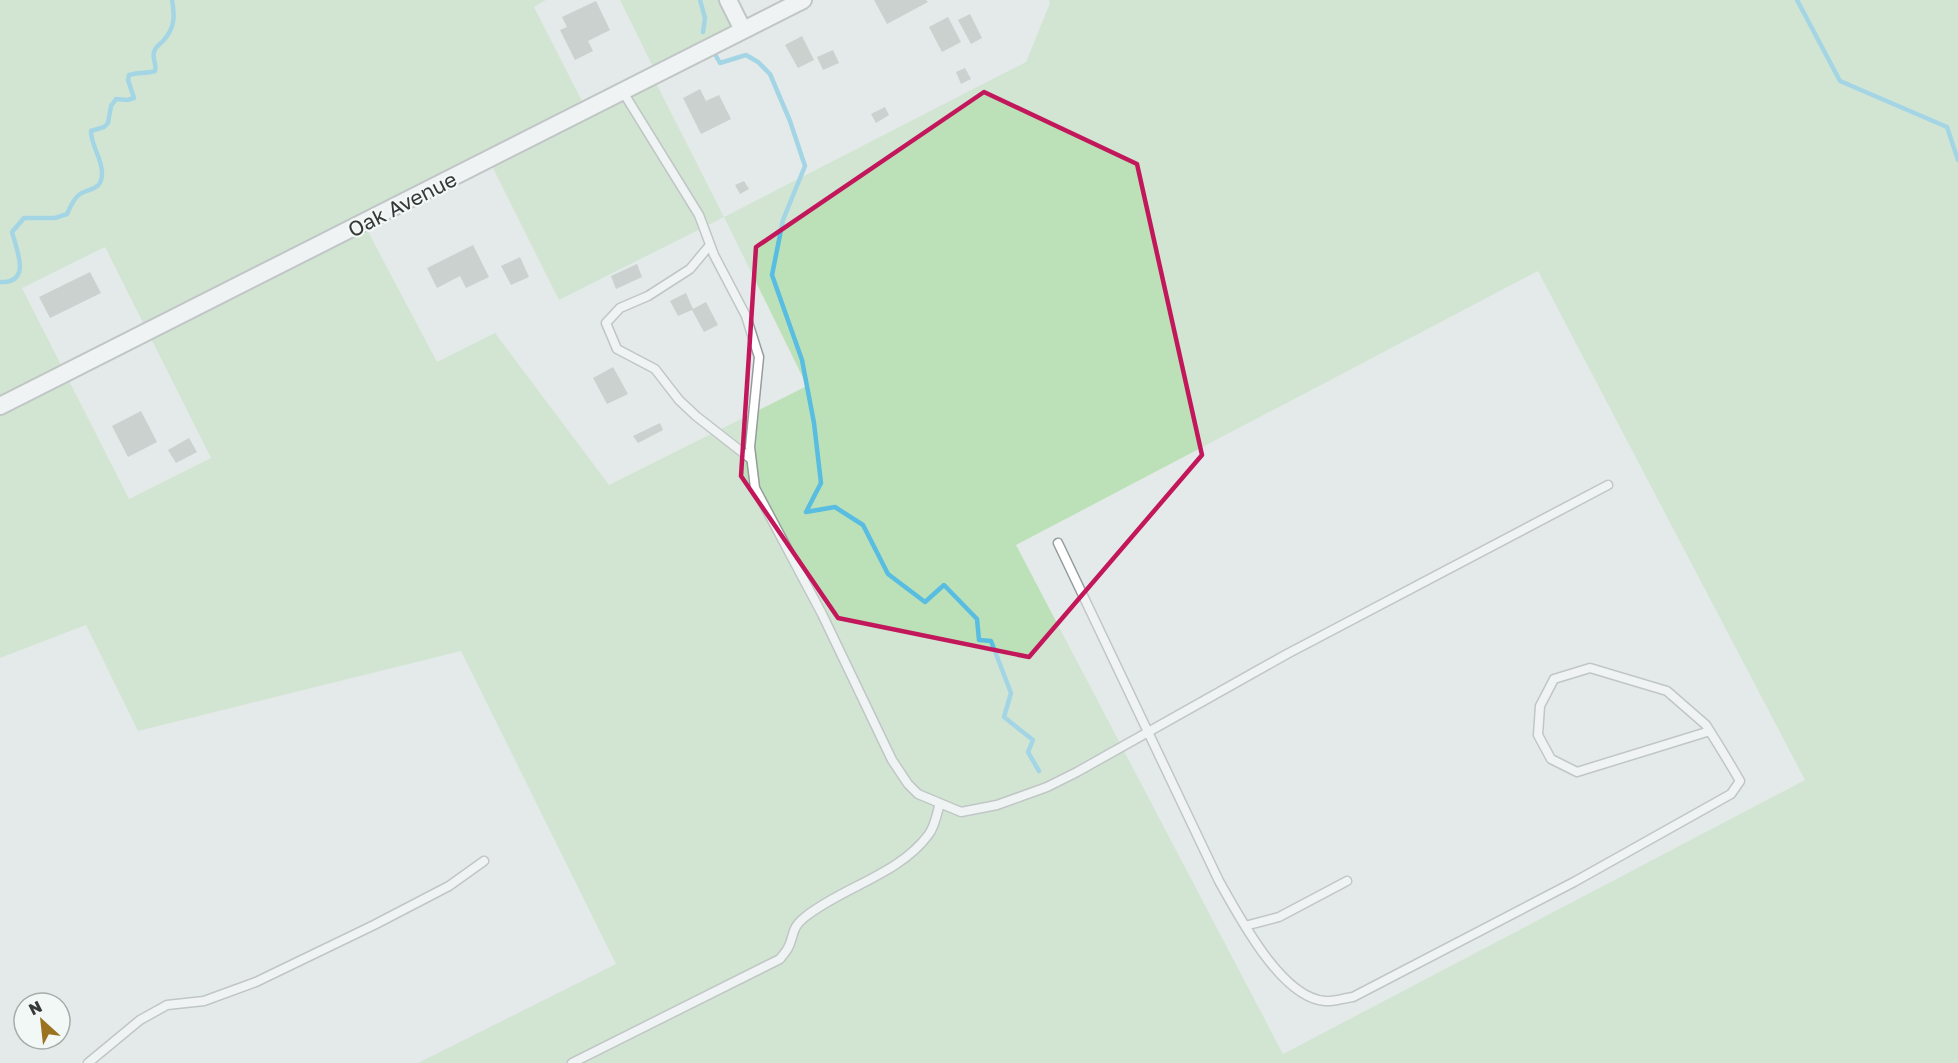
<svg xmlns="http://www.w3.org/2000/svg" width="1958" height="1063" font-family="'Golos Text',sans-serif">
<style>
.green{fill:#bce1b8;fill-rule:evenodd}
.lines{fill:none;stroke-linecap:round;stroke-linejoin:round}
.stream{stroke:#58bde1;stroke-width:4.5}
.building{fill:#aeb3b0}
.lane-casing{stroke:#969c9b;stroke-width:11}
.street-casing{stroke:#969c9b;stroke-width:20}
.lane{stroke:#fff;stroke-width:8}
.street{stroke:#fff;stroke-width:16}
.marked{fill:none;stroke:#c2185b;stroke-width:4.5;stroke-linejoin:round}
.labels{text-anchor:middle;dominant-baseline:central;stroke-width:4.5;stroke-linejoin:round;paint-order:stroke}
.street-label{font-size:21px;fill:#363938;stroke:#f1f8f6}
</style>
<rect width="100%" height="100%" fill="#e4eae9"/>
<path class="green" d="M0,0H546L534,7L587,111L653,77L724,217L1026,62L1050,3L1049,0H1958V1063H418L616,964L461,651L138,731L86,625L0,658ZM489,160L559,300L724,217L807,386L609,485L495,333L437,362L364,224ZM105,247L211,458L129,499L22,288ZM1538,271L1805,780L1283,1054L1016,545Z
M620,0H728L743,30L657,75Z"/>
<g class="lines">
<path class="stream" d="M700,0L705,18L703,32
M1797,0L1840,81L1947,127L1958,160
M716,56L720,63L746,55L758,62L770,74L790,121L805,166L783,220L772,275L802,360L814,423L821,483L806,512L835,507L863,525L888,574L925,602L944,585L977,619L979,640L991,641L1011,693L1004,717L1033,740L1028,752L1039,771
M0,282C32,283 17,251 12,232L24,218H55L67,214C70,207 74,198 80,194C91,188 102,190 102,173C102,158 91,146 91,131L104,127L108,123L111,106L116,99L127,100L134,98L128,80L129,75C138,72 146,74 155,71C157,64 152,59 154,52C155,47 159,45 163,41C175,28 175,16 172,0"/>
</g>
<path class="building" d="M874,0H926L928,2L887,24Z
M596,1L610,30L588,41L593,51L575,60L560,30L567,27L562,17Z
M970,14L982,38L971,44L958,20Z
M948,17L961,42L942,52L929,27Z
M802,36L814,60L798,68L785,45Z
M833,50L839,63L823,70L817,57Z
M965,68L971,79L961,84L956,72Z
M700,89L706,101L719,95L731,119L701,134L683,98Z
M885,107L889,115L876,123L871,114Z
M744,181L749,189L740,194L735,185Z
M473,245L489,277L466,288L460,276L437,288L427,268Z
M520,257L529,277L511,285L501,266Z
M637,264L642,277L616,289L611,276Z
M90,272L101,293L50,318L39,297Z
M686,293L693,309L706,302L718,325L704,332L692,310L678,316L670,301Z
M613,367L628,394L607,404L593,378Z
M141,411L157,442L128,457L112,426Z
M660,423L663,430L638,443L633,436Z
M189,438L197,452L176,463L168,450Z"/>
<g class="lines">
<defs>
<path id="lane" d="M623,92L699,215L714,255L746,316L759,357L750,447L755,488L822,614L892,760L908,784L918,794L961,812L997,805L1047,787L1077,772L1287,654L1608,485
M710,245L690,269L648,296L620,308L606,323L617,349L655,369L679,400L696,416L751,459
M1058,543L1219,881C1239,916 1281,998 1325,1001C1334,1002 1344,998 1353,997L1574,882L1731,794L1740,781C1729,762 1718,744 1706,725L1667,691L1590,668L1554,679L1540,706L1538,735L1551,759L1577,772L1710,731
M1245,926L1279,917L1347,881
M88,1063L140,1020L167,1005L204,1001L256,982L374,925L449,886L484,861
M572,1063L780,959C782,956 786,952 788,948C795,935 790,929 805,917C844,886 899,875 929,834C935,826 937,813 940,803"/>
<path id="street" d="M728,0L743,30
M0,406L803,0"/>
</defs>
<use href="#lane" class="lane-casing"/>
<use href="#street" class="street-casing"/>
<use href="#lane" class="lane"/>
<use href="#street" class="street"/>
</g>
<path d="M0 0H1958V1063H0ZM984,92L1137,164L1202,455L1029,657L838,618L741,476L756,247Z" fill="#e4eae9" fill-opacity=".55" fill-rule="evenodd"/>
<path class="marked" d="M984,92L1137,164L1202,455L1029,657L838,618L741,476L756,247Z"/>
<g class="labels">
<g class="street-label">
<text transform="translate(402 204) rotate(-27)">Oak Avenue</text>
</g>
</g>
<g transform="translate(42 1021) rotate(333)"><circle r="28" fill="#f1f8f6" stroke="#a6acaa" stroke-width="1.5"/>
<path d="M0-4.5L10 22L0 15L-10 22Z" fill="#9b7320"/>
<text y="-9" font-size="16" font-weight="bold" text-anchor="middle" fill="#363938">N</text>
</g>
</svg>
